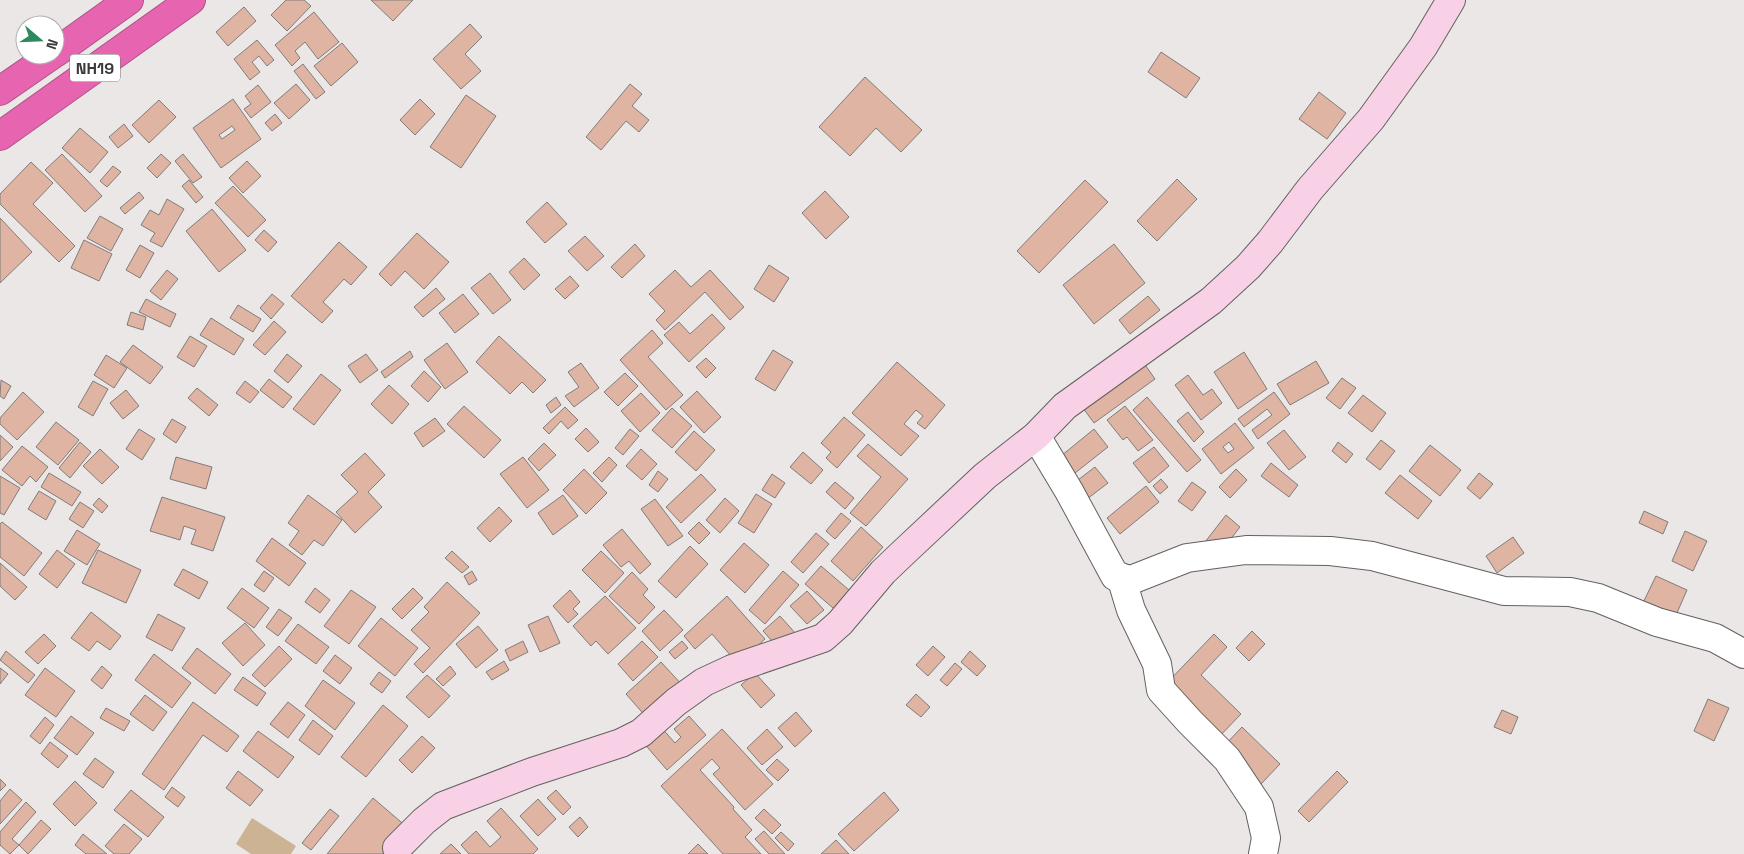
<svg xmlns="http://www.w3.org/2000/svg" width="1744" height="854" font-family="'Space Grotesk',sans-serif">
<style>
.green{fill:#ccb394}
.building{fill:#dfb4a2;stroke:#807c7a;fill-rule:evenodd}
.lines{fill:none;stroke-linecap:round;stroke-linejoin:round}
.street-casing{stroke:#646060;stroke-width:30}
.secondary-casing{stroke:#646060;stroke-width:30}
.highway-casing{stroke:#aa5586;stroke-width:30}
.street{stroke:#fff;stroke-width:28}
.secondary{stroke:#f8d1e7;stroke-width:28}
.highway{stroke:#e765b0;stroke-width:28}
.labels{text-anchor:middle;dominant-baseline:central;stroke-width:4;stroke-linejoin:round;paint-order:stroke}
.shield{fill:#fff;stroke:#757474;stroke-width:1}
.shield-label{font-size:16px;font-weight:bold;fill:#3a3838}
</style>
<rect width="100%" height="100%" fill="#ece7e7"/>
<path class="green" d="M252,818L296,846L291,854H251L236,844Z"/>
<path class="building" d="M286,0H304L311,6L287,31L271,15Z
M371,0H413L393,21Z
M244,7L256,21L228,46L216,32Z
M314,12L339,42L318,59L305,42L295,51L300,58L292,66L275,45Z
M470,24L482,37L465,54L481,71L461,89L433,59Z
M257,40L274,60L267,66L259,56L252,62L260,72L250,80L234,59Z
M342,43L358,62L331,86L314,66Z
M1161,52L1200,78L1186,98L1148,72Z
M303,64L325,92L316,99L294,71Z
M865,77L922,130L901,152L876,128L850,156L819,127Z
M296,84L310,100L289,119L274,103Z
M630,84L642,94L632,106L649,120L639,132L626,121L601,150L586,137Z
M258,85L271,102L251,118L244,109L251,104L245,96Z
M1319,92L1346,113L1327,139L1299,119Z
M466,95L496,116L461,168L430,147Z
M233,99L261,139L221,168L193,128ZM232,126L235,130L222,139L219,135Z
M420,99L435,114L415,135L400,120Z
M159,100L176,117L149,143L132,125Z
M275,114L282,123L272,131L265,123Z
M124,124L133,136L118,148L109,137Z
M80,128L108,152L90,173L62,148Z
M62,154L102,196L85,212L45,170Z
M161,154L171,163L157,178L147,168Z
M183,154L202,177L193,183L175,161Z
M247,161L261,176L243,193L229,178Z
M31,162L53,183L33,204L75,246L59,262L0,204V194Z
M113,166L121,172L107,187L100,181Z
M1177,179L1197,199L1157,241L1137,221Z
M189,180L203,197L196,203L182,186Z
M1085,180L1108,202L1039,273L1017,251Z
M233,186L266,220L248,237L215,203Z
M825,191L849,217L826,239L802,213Z
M139,192L144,198L125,214L120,208Z
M167,199L184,209L162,247L150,241L155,233L141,225L150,210L159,215Z
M547,202L567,224L545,243L526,222Z
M212,209L246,250L219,272L186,231Z
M100,216L123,229L111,251L87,238Z
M0,218L32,252L0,283Z
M264,230L277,242L268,252L255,240Z
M417,233L449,262L424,289L405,271L391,286L379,274Z
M585,236L604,256L587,271L568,251Z
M84,240L112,254L99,281L71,268Z
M339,242L367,267L351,285L344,279L323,302L333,311L322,323L291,296Z
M635,244L645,256L622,278L611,267Z
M1114,244L1145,283L1094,324L1063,285Z
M140,245L154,253L140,278L126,270Z
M524,258L540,275L524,290L509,272Z
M769,265L789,278L774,302L754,289Z
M167,270L178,279L161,300L150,291Z
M675,270L691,287L710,270L744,307L730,320L705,292L665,330L656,320L665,311L649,294Z
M490,273L511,300L493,314L471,288Z
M570,276L579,286L565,299L555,289Z
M436,288L445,299L423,317L414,307Z
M272,294L284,304L271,319L260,308Z
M463,294L479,314L455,333L439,313Z
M1148,296L1160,310L1130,334L1119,320Z
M146,299L176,314L170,327L139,312Z
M238,305L261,319L253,332L230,318Z
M131,312L146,317L143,330L127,325Z
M712,314L725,328L689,362L664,335L679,322L690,334Z
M211,318L244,339L234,355L200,335Z
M274,321L286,332L265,355L253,345Z
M652,330L663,343L648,357L683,395L666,410L620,360Z
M190,336L207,346L194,367L177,357Z
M499,336L546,380L533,393L522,382L510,394L476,362Z
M447,343L468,372L445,389L424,360Z
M133,345L163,367L150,384L120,362Z
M773,350L793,362L775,391L755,379Z
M410,351L413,357L385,378L381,372Z
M1244,352L1267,389L1238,409L1214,372Z
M287,354L302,366L288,383L274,371Z
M366,354L378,370L360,383L348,366Z
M106,355L127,368L114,388L94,375Z
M706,358L716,368L706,378L696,367Z
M1141,359L1155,379L1094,423L1080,404Z
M1316,361L1329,383L1290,405L1277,384Z
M897,362L945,405L925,429L917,423L923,416L916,410L904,424L919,436L901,456L852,413Z
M581,363L599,388L574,407L565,396L579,387L568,372Z
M424,371L441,387L428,402L411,386Z
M625,373L638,386L618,406L604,392Z
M321,374L341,390L314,425L293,409Z
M1188,375L1203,395L1212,389L1222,403L1201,420L1175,385Z
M1342,378L1356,388L1340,409L1326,398Z
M269,379L292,397L283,408L260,390Z
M1,380L11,386L4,399L0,396Z
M93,381L108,389L93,416L78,407Z
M245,381L259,392L250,403L236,393Z
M389,385L409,404L392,424L371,404Z
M197,388L218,405L209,416L188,398Z
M126,390L139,406L123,419L110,403Z
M697,391L721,417L704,433L680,407Z
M23,392L44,412L17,440L0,424V418Z
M1274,392L1290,414L1258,439L1252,430L1272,415L1267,409L1244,427L1238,419Z
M641,393L660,413L640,432L621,411Z
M1363,395L1386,413L1372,432L1348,413Z
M556,397L561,405L551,413L546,405Z
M1147,397L1201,460L1187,472L1133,410Z
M464,406L501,440L484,458L447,424Z
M1125,406L1153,440L1138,451L1127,437L1123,440L1107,420Z
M565,407L578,420L568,429L561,421L549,434L543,428Z
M672,408L692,426L672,448L652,430Z
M1188,412L1204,432L1194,442L1177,421Z
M844,417L865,435L837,468L826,458L831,452L821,443Z
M435,418L445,431L423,447L414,433Z
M172,419L186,427L176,443L163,434Z
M56,422L79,440L58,465L36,447Z
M1235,423L1254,448L1221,474L1202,449ZM1229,442L1234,449L1228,453L1223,447Z
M586,428L599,442L588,452L575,439Z
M139,429L155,439L142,460L126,449Z
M630,429L639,436L623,455L615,448Z
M1094,429L1108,447L1075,473L1061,456Z
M1284,430L1306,457L1289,470L1267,443Z
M694,431L715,450L696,471L675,452Z
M0,435L13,447L0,461Z
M1381,440L1395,451L1380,470L1366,459Z
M80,442L91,452L70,478L59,468Z
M1338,442L1353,454L1346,463L1332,451Z
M544,443L556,455L539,471L528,459Z
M868,444L908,479L866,526L850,513L881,477L857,456Z
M1430,445L1461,470L1440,496L1409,471Z
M22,446L48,467L36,482L30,476L22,486L2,470Z
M1154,447L1169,466L1149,483L1133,463Z
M100,449L119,467L102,484L83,466Z
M641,449L657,464L642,480L626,466Z
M803,452L823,470L811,484L790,467Z
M365,453L385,475L368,492L382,507L355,533L336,512L358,492L341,475Z
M176,457L212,467L206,489L170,479Z
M523,457L549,490L527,508L500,474Z
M609,457L617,465L602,482L593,473Z
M1271,463L1298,485L1289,497L1261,476Z
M1095,467L1108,483L1087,499L1074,483Z
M584,469L607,493L586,514L563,490Z
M1236,469L1247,480L1230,498L1219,487Z
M658,471L668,479L658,492L649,485Z
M49,473L81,492L72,506L41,487Z
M1479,473L1493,484L1480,499L1467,488Z
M701,474L716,490L681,523L666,507Z
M772,474L785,483L775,498L762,490Z
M1400,475L1432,501L1418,519L1385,493Z
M0,476L20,488L4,515L0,513Z
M1161,479L1168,487L1160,494L1153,486Z
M835,482L854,498L845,509L826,492Z
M1192,482L1206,492L1192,511L1178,501Z
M1146,486L1159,502L1120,534L1107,518Z
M39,491L56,501L46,520L28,509Z
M756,494L772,504L754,533L738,523Z
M308,495L342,520L323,546L314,540L302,555L289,545L299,531L288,523Z
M563,495L578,516L553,535L538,513Z
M162,497L225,517L213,551L191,544L196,530L184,526L180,540L150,531Z
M99,498L108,506L102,513L93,505Z
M725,498L739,511L720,533L706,520Z
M655,499L683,536L668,546L641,509Z
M80,502L94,511L83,528L69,519Z
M499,507L512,521L490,542L477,528Z
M1644,511L1668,522L1663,534L1639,523Z
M841,513L851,521L835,539L826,531Z
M1226,515L1240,527L1219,554L1205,542Z
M2,522L42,553L24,576L0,557V524Z
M699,522L710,533L699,544L688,533Z
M861,527L883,547L853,581L831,561Z
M622,529L651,564L640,574L629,561L621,567L603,545Z
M77,530L100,544L87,565L64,551Z
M1685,531L1707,541L1693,571L1672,561Z
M816,533L829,544L803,573L791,562Z
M1513,537L1524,553L1497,573L1486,556Z
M272,538L306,563L289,586L256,561Z
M744,543L769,565L745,593L720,570Z
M690,546L708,564L676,598L658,581Z
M57,550L75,564L57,588L39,574Z
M98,550L141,570L126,603L82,583Z
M452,551L469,567L462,573L445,558Z
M601,551L624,573L605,593L582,570Z
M0,563L27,587L15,600L0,586Z
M821,566L856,596L840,614L805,584Z
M183,569L208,582L199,599L174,585Z
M264,571L274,578L264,592L254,585Z
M472,571L477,580L469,585L464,576Z
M783,571L799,585L765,624L749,610Z
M632,572L648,589L643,595L655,607L639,624L609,596Z
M1656,576L1687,590L1673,622L1641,607Z
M447,582L480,613L423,673L414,664L430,648L411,630L429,612L424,607Z
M242,588L269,608L254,628L227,608Z
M315,588L330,600L320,613L305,602Z
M413,588L423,598L402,619L392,609Z
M351,590L376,607L349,644L324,626Z
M570,590L580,602L573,609L578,614L568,623L553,606Z
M807,591L824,610L807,624L790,606Z
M605,596L636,628L608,654L596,641L591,646L573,626Z
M727,596L765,639L738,664L712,634L695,649L684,636Z
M279,609L292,618L278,636L266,627Z
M664,610L683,630L660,651L642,631Z
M91,612L121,636L110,650L97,641L89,651L71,638Z
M158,614L185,628L172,651L146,637Z
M548,616L560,643L540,652L528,625Z
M780,616L796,634L779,649L763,631Z
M381,618L418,648L395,676L358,646Z
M245,623L265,645L243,666L222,643Z
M298,624L329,647L316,664L285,641Z
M478,626L498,650L476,668L456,644Z
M1252,631L1265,644L1249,661L1236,648Z
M44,634L56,646L38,664L25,652Z
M1214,634L1227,647L1201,675L1241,714L1217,739L1163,687Z
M523,641L528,652L510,661L505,650Z
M642,641L658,657L633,681L618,664Z
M682,641L688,648L675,659L669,652Z
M279,646L292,659L265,687L252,675Z
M933,646L945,657L928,676L916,665Z
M197,648L231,674L215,694L182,668Z
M6,651L35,675L28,683L0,660Z
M970,651L986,666L977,676L961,662Z
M154,654L191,683L172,708L135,680Z
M335,655L352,668L340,684L323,671Z
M504,661L509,670L492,680L486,672Z
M661,662L684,687L648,719L626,694Z
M955,663L962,669L947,686L940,680Z
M102,666L112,675L102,689L91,680Z
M450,666L456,674L443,686L436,679Z
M0,668L8,674L0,684Z
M45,668L75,691L56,717L25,695Z
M379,672L391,681L382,693L370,684Z
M755,673L775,695L761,708L741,685Z
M427,675L450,696L429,718L406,697Z
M243,677L266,693L257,706L234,690Z
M323,680L355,703L335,730L305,706Z
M916,694L930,707L921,717L906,705Z
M145,695L167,712L153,731L130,714Z
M1708,699L1729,708L1714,741L1694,731Z
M193,702L239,736L227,752L203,735L164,790L142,774Z
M288,702L305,715L288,738L270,724Z
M383,705L408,726L366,777L341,757Z
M106,708L130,721L124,731L100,718Z
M1502,710L1518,717L1511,734L1494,727Z
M796,712L812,731L795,747L778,728Z
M71,716L94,733L77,755L54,738Z
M689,716L706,735L667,770L642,741L660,726L675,743L681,737L674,729Z
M45,717L54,725L40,744L30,736Z
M313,720L333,736L319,755L299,740Z
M1242,727L1280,764L1261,784L1223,747Z
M722,729L773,784L745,810L713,774L720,768L712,759L700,770L734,807L733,809L752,830L745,837L761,854H723L661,786Z
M767,729L783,747L762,765L747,748Z
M258,731L294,757L278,778L243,751Z
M422,736L435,748L412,773L399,760Z
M50,742L68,756L58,768L41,754Z
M95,758L114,772L103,788L83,774Z
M777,759L789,770L778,781L766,770Z
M238,771L263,790L250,806L226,788Z
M1337,771L1348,782L1309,822L1298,811Z
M0,779L6,785L0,791Z
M75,781L97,803L75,826L53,804Z
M172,787L185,797L178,807L165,797Z
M10,789L22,800L0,824V801Z
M131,790L164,817L148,837L114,810Z
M556,790L571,807L563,815L547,798Z
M884,792L899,810L854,851L838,834Z
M373,798L408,828L386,854H327Z
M538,799L556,819L538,836L520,816Z
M26,802L36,812L12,839L19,845L10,854L0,845V832Z
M501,808L538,849L533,854H469L461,845L476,831L490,847L501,837L487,821Z
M330,809L339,816L311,850L302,843Z
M764,809L781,825L772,834L755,818Z
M580,817L588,827L578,837L569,827Z
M41,820L51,829L28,854L19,845Z
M124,824L142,839L129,854H114L105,846Z
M764,831L785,854H769L755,839Z
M781,832L794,844L788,851L775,838Z
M83,834L107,854H86L75,845Z
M836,840L849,854H821Z
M451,844L461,854H440Z
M698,844L708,854H688Z"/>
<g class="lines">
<defs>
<path id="street" d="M1036,436L1069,491L1115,576L1131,580L1187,558L1246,550L1330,551L1372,556L1504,591L1570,592L1598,598L1657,622L1715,638L1744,654
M1121,577L1131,610L1157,664L1161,690L1190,722L1227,759L1259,807L1266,838L1263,854"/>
<path id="secondary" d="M397,848L424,821L443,806L532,772L621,743L641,733L676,702L704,682L732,669L823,638L840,623L883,572L904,552L985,476L1036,436L1065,406L1211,301L1248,267L1270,242L1310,189L1371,119L1423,47L1451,0"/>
<path id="highway" d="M55,53L129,0
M0,91L52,55
M0,136L191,0"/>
</defs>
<use href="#street" class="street-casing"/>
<use href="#secondary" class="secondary-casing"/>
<use href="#highway" class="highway-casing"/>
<use href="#street" class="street"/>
<use href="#secondary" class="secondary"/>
<use href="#highway" class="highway"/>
</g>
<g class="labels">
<rect class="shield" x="70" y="54.5" width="50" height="27" rx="4"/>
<g class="shield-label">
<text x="95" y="68">NH19</text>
</g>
</g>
<g transform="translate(40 40) rotate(109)"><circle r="24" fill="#ffffff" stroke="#b0afaf"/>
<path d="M0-4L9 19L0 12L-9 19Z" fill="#2f895e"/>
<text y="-8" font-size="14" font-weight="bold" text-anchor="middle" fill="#3a3838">N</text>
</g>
</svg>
